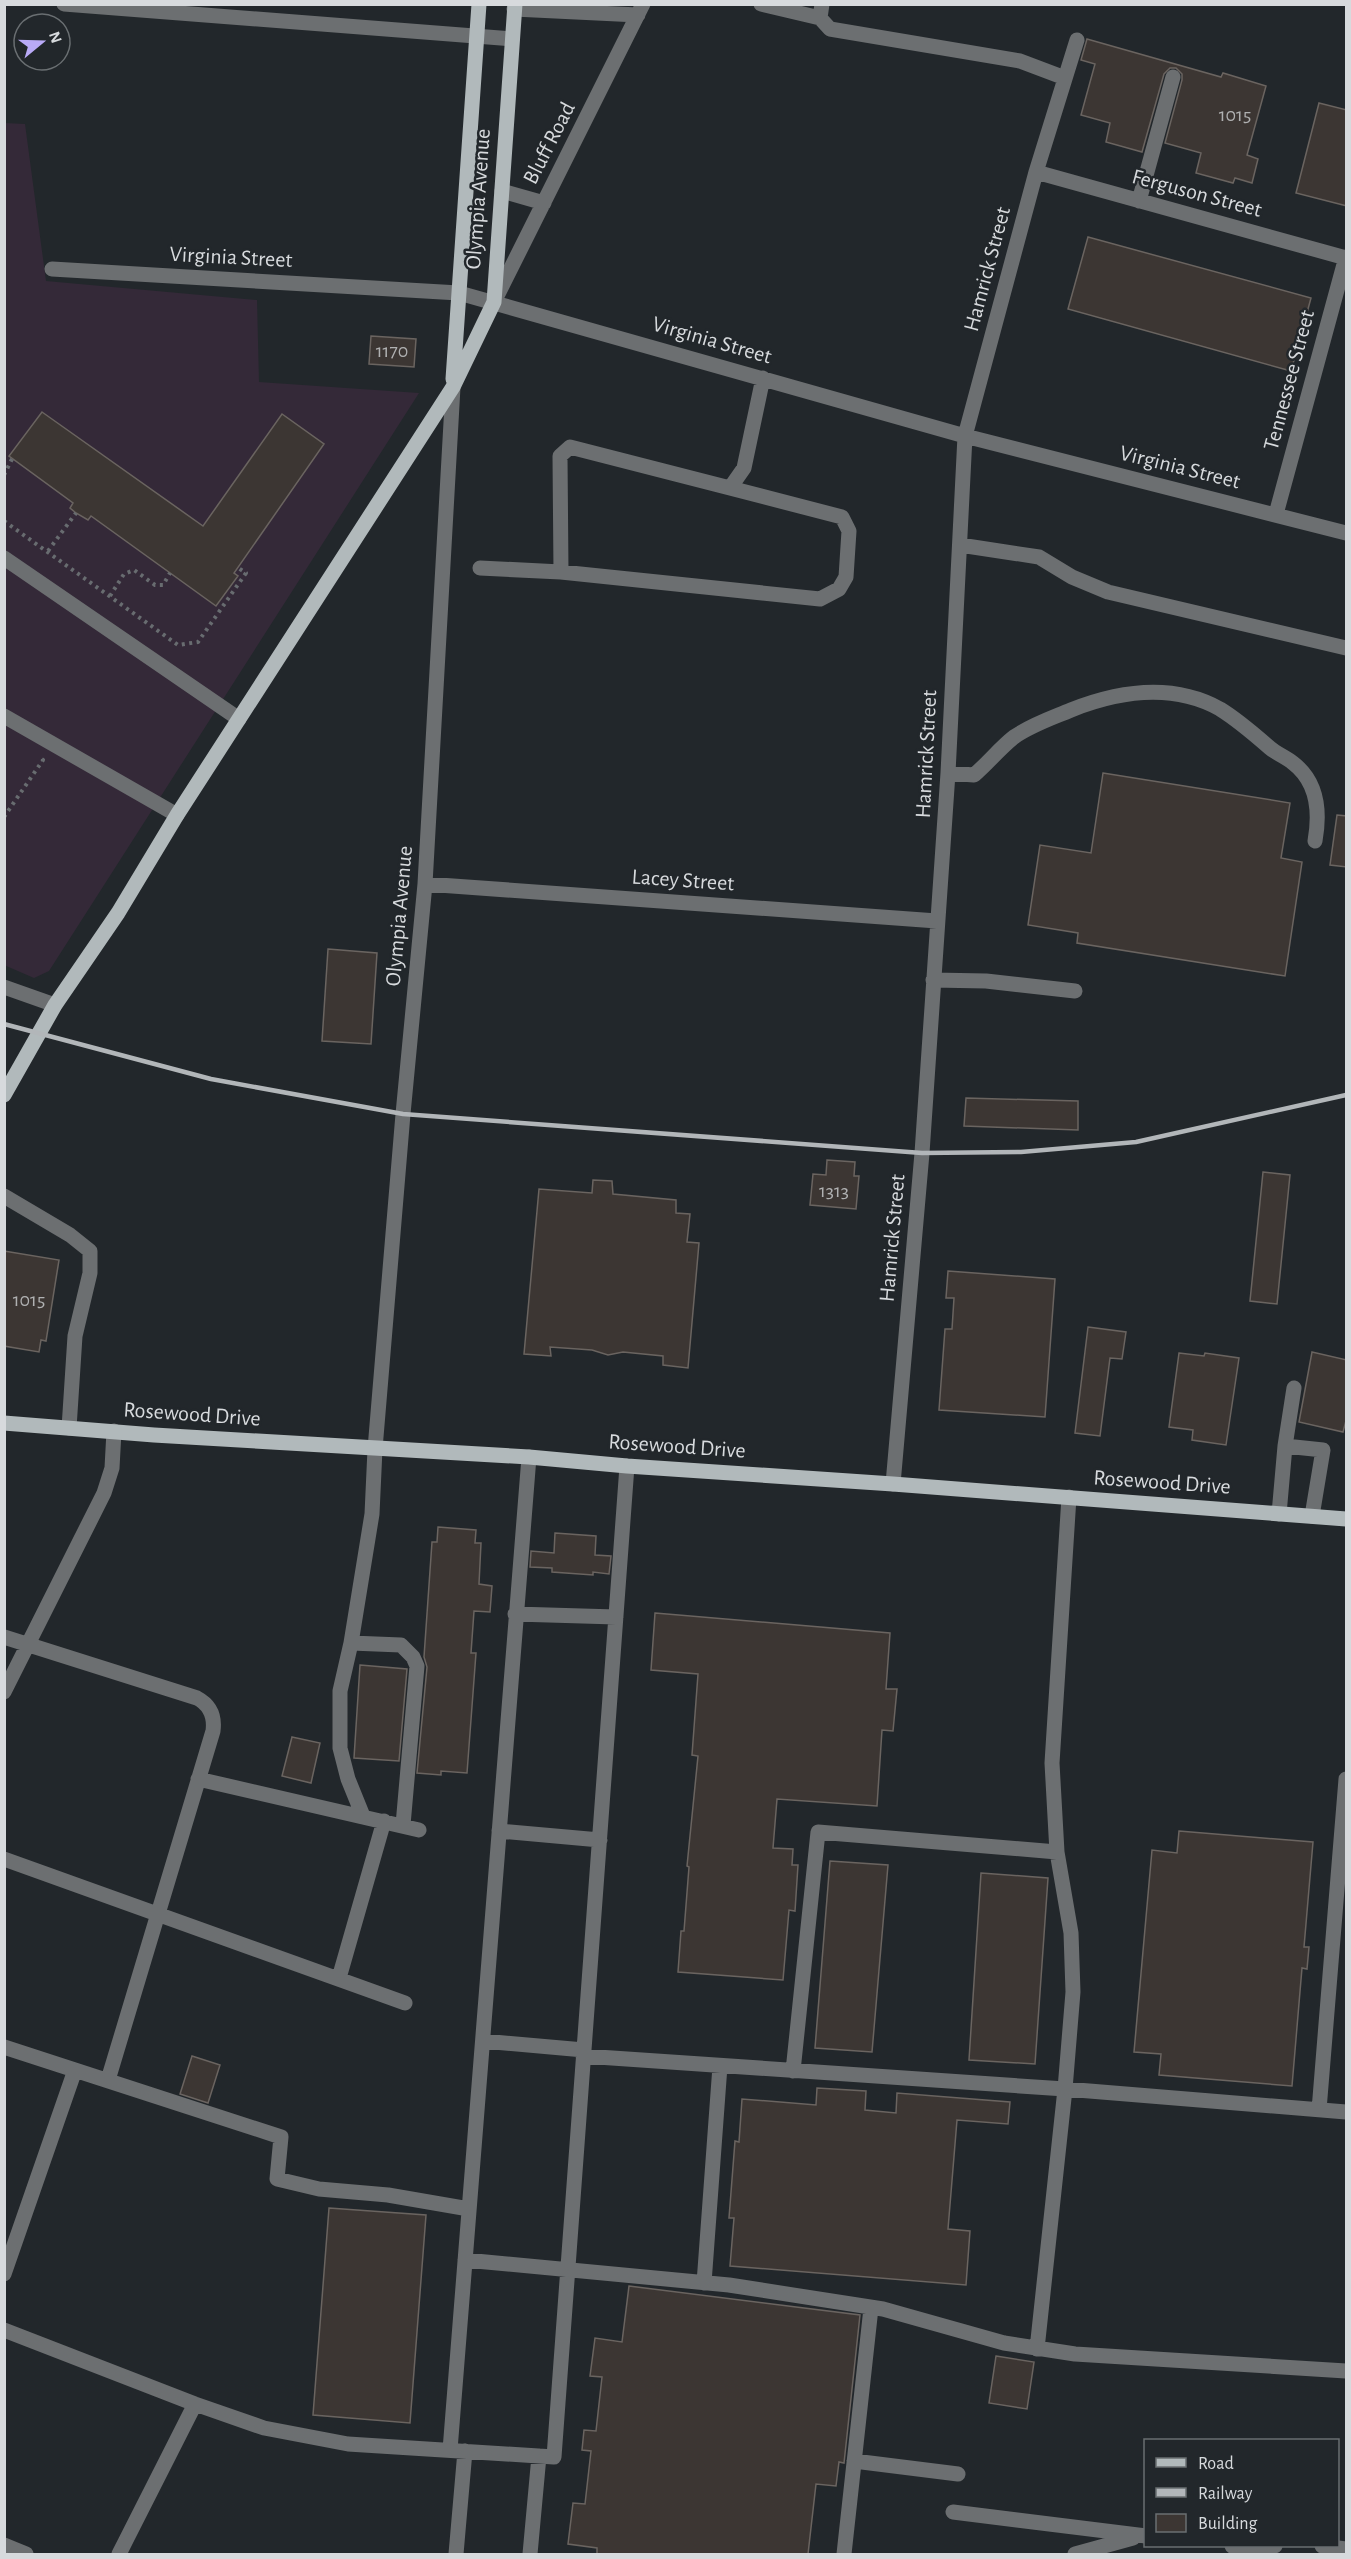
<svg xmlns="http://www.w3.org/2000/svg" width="1351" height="2559" font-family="'Alegreya Sans',sans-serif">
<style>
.education{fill:#342938}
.building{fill:#3c3633;stroke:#6a6460;stroke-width:1.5}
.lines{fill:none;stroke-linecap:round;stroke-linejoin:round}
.path{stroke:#686c70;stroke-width:4;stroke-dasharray:3 4.5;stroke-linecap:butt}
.minor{stroke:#6c6f71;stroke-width:15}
.major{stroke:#b1b9bb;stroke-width:15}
.rail{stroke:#b2b6b9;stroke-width:4.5}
.labels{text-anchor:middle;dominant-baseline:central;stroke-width:5;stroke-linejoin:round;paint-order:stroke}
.number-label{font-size:20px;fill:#b0b1b2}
.street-label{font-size:22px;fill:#d7dadd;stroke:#22272b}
</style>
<rect width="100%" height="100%" fill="#22272b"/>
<path class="education" d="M4,123L25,124L46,281L257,300L259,382L419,393L49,971L34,978L4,965Z"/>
<path class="building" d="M1087,39L1221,77L1223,73L1266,86L1247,155L1258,159L1252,183L1235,178L1233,183L1196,173L1201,153L1165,143L1182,80V74L1176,68H1170L1164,74L1142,152L1106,142L1110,123L1081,115L1095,64L1081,60Z
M1319,103L1347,110V206L1296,193Z
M1088,237L1311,298L1291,371L1068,309Z
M371,336L416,339L414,367L369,364Z
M42,412L203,526L282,414L324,444L234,573L238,576L216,606L91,516L88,520L76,513L70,508L73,503L9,456Z
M1103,773L1290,803L1281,858L1302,862L1285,976L1077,943L1078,933L1028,925L1040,845L1091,853Z
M1337,815L1347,816V867L1330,865Z
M328,949L377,953L371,1044L322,1041Z
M966,1098L1078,1101V1130L964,1126Z
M827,1160L855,1162L854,1176H859L856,1209L810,1205L813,1174L826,1175Z
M1263,1172L1290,1175L1277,1304L1250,1301Z
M593,1180L612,1181L613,1194L676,1200V1213L690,1214L687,1242L699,1243L688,1368L663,1365V1356L623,1352L608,1355L592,1350L550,1347L551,1356L524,1354L539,1189L592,1193Z
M4,1251L59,1260L46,1341L41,1340L39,1352L4,1346Z
M948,1271L1055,1279L1045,1417L939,1410L945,1329H952L954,1298H946Z
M1088,1327L1126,1332L1122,1359L1110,1358L1100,1436L1075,1433Z
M1312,1352L1347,1360V1417L1343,1432L1299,1422Z
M1179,1353L1204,1356L1205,1353L1239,1358L1226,1445L1192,1440L1193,1430L1169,1427Z
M438,1527L476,1530L475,1543H481L479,1584L492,1586L490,1612L474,1611L471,1653H476L467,1773L441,1771V1775L417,1773L427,1667L424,1657L432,1542H437Z
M555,1533L596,1536L595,1555L611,1556L609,1574L593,1572V1575L552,1572V1568L530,1567L531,1551L554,1553Z
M655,1613L890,1633L886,1689H897L893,1731L882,1730L877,1806L777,1799L773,1848L793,1849L792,1865H798L795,1911L789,1910L783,1980L678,1972L681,1931H684L689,1867L687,1866L698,1756L692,1755L698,1674L651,1670Z
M360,1665L407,1669L399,1761L354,1758Z
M292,1737L320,1743L311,1783L282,1776Z
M1179,1831L1313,1842L1304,1947H1309L1307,1969L1302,1968L1292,2086L1159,2075L1161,2054L1134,2052L1152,1850L1177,1853Z
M830,1861L888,1865L872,2052L815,2048Z
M981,1873L1048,1878L1035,2064L969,2060Z
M192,2056L220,2065L208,2103L180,2094Z
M817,2088L866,2091L865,2110L896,2113L897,2093L1010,2102L1008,2124L957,2120L948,2229L970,2231L966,2285L730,2266L734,2218H729L735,2141L739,2142L742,2099L816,2105Z
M329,2208L426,2215L410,2423L313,2415Z
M629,2286L860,2315L844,2463L839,2462L836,2486L816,2484L808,2554H597V2548L568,2544L573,2503L585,2504L591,2451L582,2450L584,2430L596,2431L602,2377L590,2376L595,2338L622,2342Z
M996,2356L1034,2362L1027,2409L989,2403Z"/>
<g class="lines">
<path class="path" d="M4,475L12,459
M4,521L178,645L198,642L246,573L237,567
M48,551L76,513
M110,596L124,574L134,570L155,585H163L170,573
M4,817L43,760L40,758
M4,875V877"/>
<path class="minor" d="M64,4L512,39
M761,4L820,18
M822,4L820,18L830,29L1020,61L1065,78
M514,9L638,15
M1036,172L1346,258
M502,191L544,203
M1139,201L1173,77
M52,269L459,293L965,436L1346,533
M494,302L643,4
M1276,514L1346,257
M960,545L1039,557L1072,577L1108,592L1346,648
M4,558L239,719
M480,568L561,572L560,456L570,447L730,488L744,468L763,378
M561,572L820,599L839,589L846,577L849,531L842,517L730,488
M4,716L177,815
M948,773L974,775C988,763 1000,748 1014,737C1031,725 1052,718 1071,710C1119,691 1173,683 1220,709C1238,720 1254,734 1270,748C1277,754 1286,757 1293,763C1318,782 1320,813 1315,841
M425,884L937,921
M933,980L986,981L1075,991
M4,987L55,1005
M4,1196L70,1235L90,1251V1273L75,1336L69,1428
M1294,1388L1285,1446L1323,1450L1312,1516
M893,1484L922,1153L948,773L965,436L1036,172L1077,40
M1279,1514L1285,1446
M515,1614L616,1617
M4,1637L197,1698C210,1705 215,1716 213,1731L108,2080
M351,1643L401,1645L413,1657L417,1666L403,1825
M4,1692L104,1493L112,1468L114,1431
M198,1779L419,1830
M363,1816L348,1779L340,1748V1691L351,1643L372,1514L375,1449L403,1114L425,884L453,387
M499,1831L600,1840
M4,1859L405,2003
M339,1978L384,1821
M483,2041L584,2050
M4,2047L281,2137L277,2179L319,2189L388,2195L469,2209
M583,2056L1065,2089L1346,2112
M793,2071L818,1832L1057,1852
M1319,2110L1346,1779
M465,2260L729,2285L883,2309L1004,2343L1075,2354L1346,2371
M4,2274L75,2070
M704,2283L720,2066
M4,2330L195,2404L264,2428L348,2444L554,2457L627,1466
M1037,2349L1065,2089L1073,1992L1071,1933L1057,1852L1052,1763L1069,1497
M450,2450L529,1457
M854,2461L958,2474
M953,2512L1146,2536
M4,2545L26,2554
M1232,2546L1261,2549L1275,2546
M1322,2546L1346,2549
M119,2554L195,2404
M456,2554L465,2451
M530,2554L539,2456
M844,2554L871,2308
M1075,2554L1133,2538"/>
<path class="major" d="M453,379L479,4
M4,1095L55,1005L118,913L177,815L453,387L494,302L515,4
M4,1423L154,1435L529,1457L627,1466L893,1484L1346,1519"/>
<path class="rail" d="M4,1024L211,1079L403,1114L922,1153L1021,1152L1136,1142L1346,1095"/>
</g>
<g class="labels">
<g class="number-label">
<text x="1235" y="115">1015</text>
<text x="392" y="351">1170</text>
<text x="834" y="1191">1313</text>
<text x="29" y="1300">1015</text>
</g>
<g class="street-label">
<text transform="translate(549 143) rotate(-63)">Bluff Road</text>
<text transform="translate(1197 193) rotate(15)">Ferguson Street</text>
<text transform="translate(478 199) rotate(-86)">Olympia Avenue</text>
<text transform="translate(231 257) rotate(3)">Virginia Street</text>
<text transform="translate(987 269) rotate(-75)">Hamrick Street</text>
<text transform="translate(712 340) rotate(16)">Virginia Street</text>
<text transform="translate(1289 380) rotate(-75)">Tennessee Street</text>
<text transform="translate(1180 467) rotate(14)">Virginia Street</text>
<text transform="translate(926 754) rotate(-87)">Hamrick Street</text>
<text transform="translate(683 880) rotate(4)">Lacey Street</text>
<text transform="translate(399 916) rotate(-85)">Olympia Avenue</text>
<text transform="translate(892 1238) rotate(-85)">Hamrick Street</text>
<text transform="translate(192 1414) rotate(4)">Rosewood Drive</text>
<text transform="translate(677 1446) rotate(4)">Rosewood Drive</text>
<text transform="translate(1162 1482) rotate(4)">Rosewood Drive</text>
</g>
</g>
<rect width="1351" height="2559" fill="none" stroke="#d7dadd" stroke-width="12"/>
<rect x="1144" y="2439" width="195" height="108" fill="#22272b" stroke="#6a6f72" stroke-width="1.5"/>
<rect x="1156" y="2458" width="30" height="9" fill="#b1b9bb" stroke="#6a6f72" stroke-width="1.5"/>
<text x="1198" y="2469" font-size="18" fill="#d7dadd">Road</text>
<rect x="1156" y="2488" width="30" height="9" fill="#b2b6b9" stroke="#6a6f72" stroke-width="1.5"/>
<text x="1198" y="2499" font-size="18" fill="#d7dadd">Railway</text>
<rect x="1156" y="2514" width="30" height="18" fill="#3c3633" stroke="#6a6f72" stroke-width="1.5"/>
<text x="1198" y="2529" font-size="18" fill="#d7dadd">Building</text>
<g transform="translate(42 42) rotate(71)"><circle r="28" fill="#22272b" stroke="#6a6f72" stroke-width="1.5"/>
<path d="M0-4.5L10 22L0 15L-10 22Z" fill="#b9aaf7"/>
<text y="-9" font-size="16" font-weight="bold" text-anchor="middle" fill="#d7dadd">N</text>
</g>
</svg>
